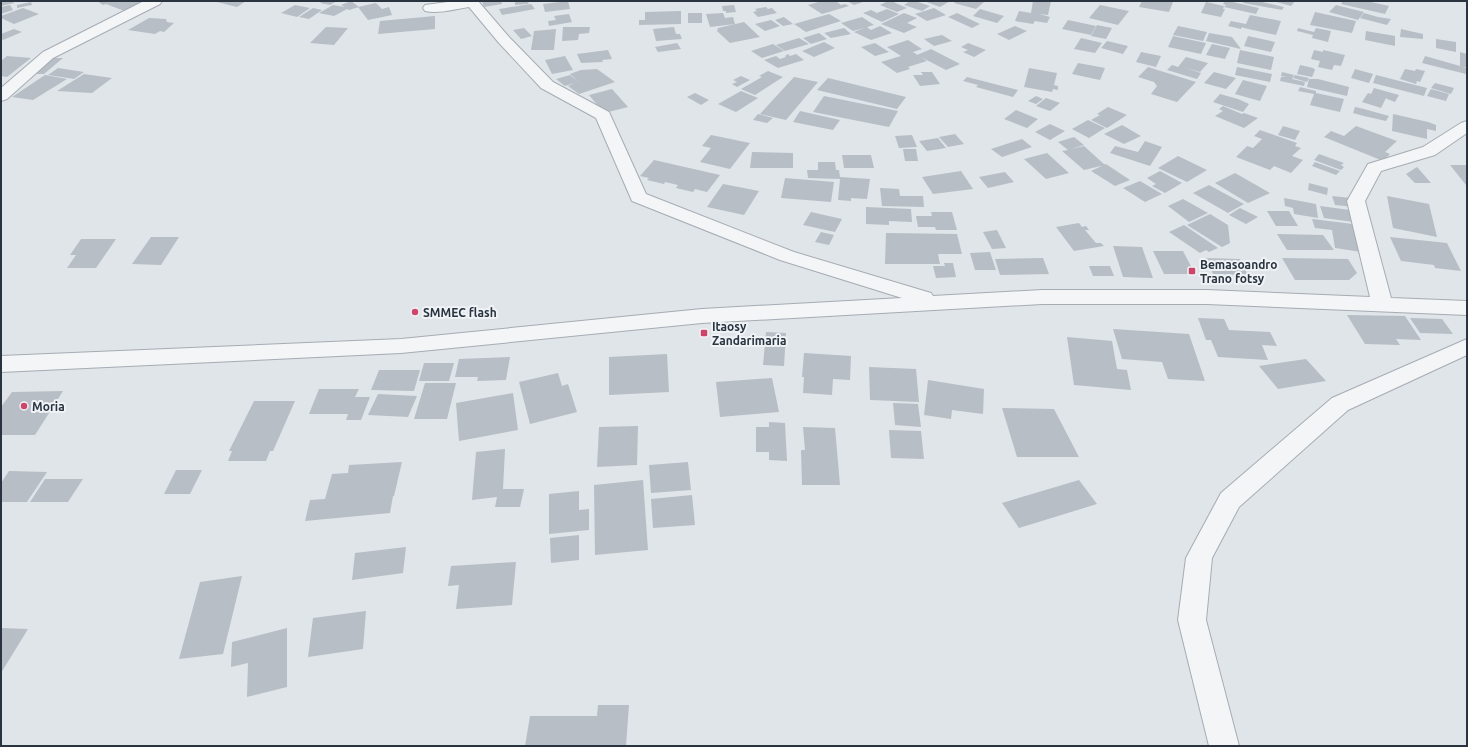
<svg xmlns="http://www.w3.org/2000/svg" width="1468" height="747" font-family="Ubuntu,sans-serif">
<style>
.building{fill:#b7bec6}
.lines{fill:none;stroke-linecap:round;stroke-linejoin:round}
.minor-casing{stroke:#a5acb3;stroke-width:2}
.minor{fill:#f3f5f7;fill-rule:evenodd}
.poi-dot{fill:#cd466a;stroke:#f0f3f6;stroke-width:1.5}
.labels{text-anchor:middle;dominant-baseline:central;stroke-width:4;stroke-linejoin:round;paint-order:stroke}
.poi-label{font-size:12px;font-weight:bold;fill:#293440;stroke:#f0f3f6;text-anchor:start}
</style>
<rect width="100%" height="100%" fill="#e0e5e9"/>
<path class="building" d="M1,1H13L14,3L1,6Z
M97,1H148L127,12L106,4L103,5Z
M213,1H246L237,7Z
M323,1H337L330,5L320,3Z
M351,1L359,7L349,10L347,9L334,16L319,13L333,5L345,7L341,5Z
M482,1H501L502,4L484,7Z
M515,1H529L528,4L515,5Z
M568,1L570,9L545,12L543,4Z
M822,1H836L841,5L845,4L849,6L822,14L808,5Z
M847,1H866L854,5Z
M888,1H891L907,8L897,12L880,5Z
M910,1H915L930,6L922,11L904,5Z
M924,1H950L940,7Z
M956,1H981L984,2L976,9L954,3Z
M1033,1H1051L1048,15L1039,14L1050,17L1047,23L1035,21L1033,24L1015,21L1019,11L1031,13Z
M1142,1H1166L1173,2L1169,12L1139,7Z
M1225,1H1228L1259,8L1256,14L1224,7L1226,5L1223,4Z
M1244,1H1258L1284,7L1282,10L1243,3Z
M1273,1H1295L1291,6Z
M1343,1H1366L1389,6L1385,14L1341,4Z
M31,2L32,5L17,8V5Z
M1206,2L1224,6L1223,9H1225L1221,17L1201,13Z
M376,3L382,9L389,7L392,15L368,20L358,7Z
M531,4L535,9L502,15L499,9Z
M10,5L13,10L1,14V7Z
M295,5L310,8L297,17L281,13Z
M734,5L736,12L726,13V11H723L722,6Z
M1100,5L1129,11L1118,25L1089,18Z
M1336,5L1364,12L1358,20L1329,12Z
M766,7L768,9L772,8L777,13L758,17L753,12L757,11L755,9Z
M23,8L39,14L14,24L1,18V16Z
M313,8L322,10L309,19L299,17Z
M934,8L946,15L927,21L915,14Z
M887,9L899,14L882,22L863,13L871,10L877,13Z
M980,9L1004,16L997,23L973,16Z
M681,11V24L639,25V20H645V12Z
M1315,12L1356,21L1352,33L1310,25Z
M688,13H702V23H688Z
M723,13L725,18L733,17L735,24L710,27L706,14Z
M904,13L917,18L907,23L917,27L904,33L881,24Z
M957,13L980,24L972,28L948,17Z
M1364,13L1378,17L1391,19L1387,25L1360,18Z
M569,14L572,22L549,26L548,21L556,20L554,16Z
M829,14L841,21L806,32L794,24Z
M1250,15L1281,21L1276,35L1244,28L1242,27L1241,29L1228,26L1231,21L1246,24Z
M435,16V29L378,34L380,21Z
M784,17L793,24L783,26L775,20Z
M862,17L874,25L867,27L871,30L880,26L892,33L871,40L854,32L864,28L853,31L841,23Z
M149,18L166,19L167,22L174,23L164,32L160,31L155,34L128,30Z
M771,20L780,26L765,31L755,24Z
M1068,20L1096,26L1091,35L1062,29Z
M744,22L760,37L730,43L717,31L718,28Z
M1097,25L1112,28L1106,39L1091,36Z
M1015,26L1027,31L1009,40L997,34Z
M1178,26L1207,32L1203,41L1173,35Z
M326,27L348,28L334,45L310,43Z
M563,27H590L589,33L579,34L578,40L562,41Z
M674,27L676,34H680L682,39L656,41L653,29Z
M524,28L532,36L521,39L513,30Z
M844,28L851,34L831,38L824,33Z
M1298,28L1314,32L1316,28L1331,31L1328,42L1312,38L1313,35L1297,31Z
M14,29L22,32L3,40L1,38V34Z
M556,29L554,50H531L534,31Z
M1401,29L1423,34V39L1400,37Z
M1366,31L1395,36V46L1365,40Z
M819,33L827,39L811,44L803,38Z
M1209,33L1232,37L1241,49L1206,41Z
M942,35L952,41L934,46L924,39Z
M1173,36L1206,43L1201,54L1168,47Z
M1248,36L1275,42L1271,52L1244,46Z
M799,38L809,44L785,51L776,45Z
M1081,38L1102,43L1095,53L1074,49Z
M1436,39L1456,42V52L1436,48Z
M908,40L922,49L904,55L913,52L927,61L908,67L910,69L897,73L881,62L901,56L887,47Z
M1107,41L1128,46L1123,54L1101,48Z
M824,42L835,48L814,57L802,51Z
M677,43L681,49L658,52L655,47Z
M875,43L889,52L875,56L861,47Z
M968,43L986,50L974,57L963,52L968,50L961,47Z
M773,44L784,51L762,58L751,51Z
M1212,44L1230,48L1225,59L1206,55Z
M931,49L960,64L946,70L917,55Z
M608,50L612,59L602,60L603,62L581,63L577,54Z
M1240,50L1274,57L1271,70L1237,63Z
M1314,50L1323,52V50L1345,55L1341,66L1334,65L1332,70L1318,67L1320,61L1311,59Z
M1141,52L1161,56L1156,67L1136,62Z
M1460,52L1467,54V67H1463L1467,68L1466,74L1422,63L1425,56L1460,66Z
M788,54L790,56L796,54L804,60L778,68L764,60L776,56L780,59L786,57L785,56Z
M7,56L31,58L7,77L1,76V61Z
M565,56L573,70L552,74L545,60Z
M1186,57L1208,63L1200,72L1183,67L1201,73L1197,79L1167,70L1172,65L1178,67Z
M51,58H63L44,74H32Z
M1078,63L1105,68L1100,80L1072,74Z
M1300,65L1313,68L1315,70L1312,77L1297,74Z
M1148,67L1196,82L1177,102L1151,94L1157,86L1154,82L1138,77Z
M1237,67L1272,74L1270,82L1235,75Z
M58,68L84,72L74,79L48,75Z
M1029,68L1057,73L1054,85L1058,86V90L1053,89L1052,92L1024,87Z
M597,69L615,82L579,94L568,86L575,83L565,86L556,79L570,75L579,82L570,74L581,70Z
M1355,69L1373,74L1369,83L1351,78Z
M1405,69L1415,71L1416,69L1425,71L1420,82L1417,81L1416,84L1400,79Z
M768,71L783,77L755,95L741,89L762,77L759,76Z
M921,72H932L940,84L920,86L913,75H923Z
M1214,72L1236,78L1226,89L1204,83Z
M1282,72L1294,75L1292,79L1305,82L1304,86L1280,81L1281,77H1287L1281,76Z
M84,74L112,78L92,93L57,91Z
M45,75L67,79L33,100L12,97Z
M1295,75L1309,78L1307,82L1293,78Z
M1376,75L1427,88L1424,96L1373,83Z
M741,76L750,80L737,87L732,84L737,82L733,80Z
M794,77L818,82L786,120L760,114Z
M967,77L1018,90L1013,97L976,87L978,85L963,81Z
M828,78L906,97L897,109L817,90Z
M1309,79H1318L1349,87L1347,96L1307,87Z
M1243,80L1267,86L1260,101L1235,94Z
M1435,83L1454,88L1451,94L1431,88Z
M1300,87L1316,91V93L1344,99L1340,112L1310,105L1314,94L1298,91Z
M1374,88L1399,95L1395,102L1387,99L1386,98L1381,108L1362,102L1368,93L1371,94Z
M612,89L628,107L604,113L589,95Z
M1431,89L1449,94L1446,101L1427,96Z
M741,91L758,98L736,112L718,104Z
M695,93L709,100L701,105L687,97Z
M1220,94L1238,99L1249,104L1243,112L1213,102Z
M824,96L898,111L889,127L813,112Z
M1036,96L1043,99L1036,104L1028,101Z
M1046,98L1060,103L1050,111L1036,106Z
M1223,106L1242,114L1244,113L1258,118L1244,128L1215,116L1223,111L1219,109Z
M1108,107L1127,115L1107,128L1091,120L1100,115L1097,114Z
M1355,107L1364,109L1389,116L1386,121L1364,116L1353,113Z
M1016,110L1038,119L1027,128L1004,119Z
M800,111L840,120L833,130L793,122Z
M758,114L773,118L767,123L753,120Z
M1393,114L1428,122L1436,125V131L1427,129V139L1392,131Z
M1088,120L1105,128L1089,138L1072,129Z
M1050,124L1065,131L1050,140L1035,132Z
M1122,125L1141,136L1124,144L1104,134Z
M1283,126L1300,131L1295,140L1278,135Z
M1356,126L1397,141L1385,152L1390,154L1383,161L1324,137L1331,131L1344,136Z
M1260,130L1297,143L1295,146L1301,148L1292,156L1303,160L1291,173L1274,166L1270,170L1236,157L1247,146L1253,148L1262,139L1254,136Z
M955,134L964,144L948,147L939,137Z
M711,135L750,143L730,169L700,162L711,148L702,146Z
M912,135L917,147L899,148L895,136Z
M1074,137L1084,145L1071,149L1084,146L1105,165L1084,170L1062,151L1068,150L1058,142Z
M938,138L946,148L927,151L919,141Z
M1022,139L1032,147L1002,157L991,149Z
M1145,141L1162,147L1150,166L1110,153L1115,146L1138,152Z
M903,149H916L918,161H905Z
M752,152L793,153V168H750Z
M1047,153L1069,173L1046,179L1024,159Z
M1319,154L1344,163L1341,165L1344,167L1341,170L1314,160Z
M842,155H871L874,168H844Z
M1178,156L1207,170L1187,182L1158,168Z
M654,160L720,175L707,192L695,189L693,192L676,188L678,185L665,182L664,184L647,180L649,178L640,176Z
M818,162H835L836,170H839L840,177L870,179L867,199L851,198V201L838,200L840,179L808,178L807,170H818Z
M1315,162L1340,171L1336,175L1312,166Z
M1106,164L1130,180L1115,186L1091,171Z
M1450,165H1467V185H1466Z
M1417,167L1431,183H1415L1406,174Z
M961,171L973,189L933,194L922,177Z
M1160,171L1182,183L1165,193L1152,186L1156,184L1147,178Z
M1005,172L1014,182L988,188L979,177Z
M1235,173L1270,193L1248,203L1215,183Z
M785,178L834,182L831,202L781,198Z
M1140,181L1162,194L1145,202L1123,188Z
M1309,183L1328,188L1327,195L1308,190Z
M723,184L759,191L744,215L707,207Z
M1209,185L1244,204L1228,213L1193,193Z
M880,188L899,189L900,196H923L924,207L882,206Z
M1332,196L1351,198L1354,207L1335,205Z
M1387,196L1429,204L1437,237L1393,228Z
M1284,198L1316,204L1318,218L1294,214L1293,208L1285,206Z
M1183,199L1208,213L1189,222L1168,206Z
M1320,206L1350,210L1354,222L1324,218Z
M866,207L911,209L912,222L889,221V225L866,224Z
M1240,208L1258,217L1246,224L1229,215Z
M1267,211H1289L1298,226H1276Z
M811,212L842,219L835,232L803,225Z
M931,212H952L957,230H936L935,227H918L916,216H932Z
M1210,214L1228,225L1230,243L1222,247L1187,225Z
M1312,219L1353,224L1361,252L1335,248L1332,230L1315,228Z
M1079,223L1082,227L1086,226L1089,230H1085L1096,243H1101L1104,246L1074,251L1056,227Z
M1184,225L1218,248L1209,252L1206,250L1200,253L1169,232Z
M997,230L1006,248L992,249L983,232Z
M821,232L834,235L829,245L815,242Z
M886,233L957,234L962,254H938L940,264H885Z
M1277,234L1323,235L1334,250H1287Z
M151,237H179L161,265L132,264Z
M1390,237L1447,243L1461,271L1435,268L1434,265L1401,261Z
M81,239H116L96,268H67L76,255H70Z
M1113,246L1142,247L1153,278L1123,277Z
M1153,251H1183L1195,274H1164Z
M990,252L996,270H975L970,253Z
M1043,258L1049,274L1000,275L995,259Z
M1205,258L1240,259L1248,275L1213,274Z
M1282,258L1348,259L1357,273L1349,280H1295Z
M944,263H953L956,277L936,278L933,266H945Z
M1089,266H1110L1114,276H1093Z
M1347,315L1405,316L1421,340L1396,339L1400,345L1365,344Z
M1198,318L1224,319L1229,330L1270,332L1277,346L1262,345L1268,360L1218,357L1211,340H1206Z
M1410,318L1442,319L1453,334L1420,333Z
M1113,329L1189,334L1205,381L1168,379L1162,362L1122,359Z
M766,332L786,333L784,366L763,365Z
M1067,337L1112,341L1117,369L1127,370L1131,390L1074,385Z
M804,353L851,356L850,380L833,379L832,395L803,393L804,377H802Z
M667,354L669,392L609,395V357Z
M510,357L506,380L477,381L478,377H455L459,359Z
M1306,359L1326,381L1278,389L1259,366Z
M424,363H454L449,381H419Z
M869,367L916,369L919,402L870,400Z
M379,370H420L414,391L371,390Z
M558,373L562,386L568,384L577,412L530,424L519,382Z
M772,378L779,412L720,417L716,382Z
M928,380L984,389L983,414L952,410L951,419L924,415Z
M425,383H456L447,419H414Z
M319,389H359L355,397H370L361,420H346L348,414H309Z
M63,391L35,435H1V407L12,392Z
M513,393L518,430L459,441L456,403Z
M378,394L417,396L408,417L368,415Z
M254,401H295L273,451H270L266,461H228L232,451H229Z
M893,403L918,404L921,427L895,425Z
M1002,408L1054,409L1079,457H1017Z
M769,422L785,423L787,461L769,460V452H756V427H769Z
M638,426L637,465L597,467L599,427Z
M803,427L835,428L840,485H802L801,450H805Z
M889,430L921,431L924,459L891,458Z
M505,449L503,489H524L520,507H495L497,497L472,500L476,452Z
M402,462L394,496H393L390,513L305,521L310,500L325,499L332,474L348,473L349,465Z
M688,462L691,490L651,493L649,465Z
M176,470H202L190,494H164Z
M9,471L47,472L27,502H1V483Z
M45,479H83L68,502H30Z
M643,480L648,550L595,555L594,485Z
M1079,480L1097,504L1019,528L1002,503Z
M579,491V510L589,509V530L549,534V494Z
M692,495L695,525L653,528L651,499Z
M579,535V560L551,563L550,538Z
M406,547L403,573L352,580L355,553Z
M516,562L512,605L456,609L459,585L448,586L451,566Z
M242,576L223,654L179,659L200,582Z
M366,611L363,649L308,657L313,618Z
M1,628L28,629L1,673Z
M287,628V687L247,697L248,663L231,667L232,642Z
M598,705H629L626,746H525L530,716H597Z"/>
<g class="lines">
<defs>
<path id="minor" d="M144,1H162L160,4L53,58L7,99L1,101V88L43,52Z
M455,1H478L509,37L553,82L609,112L646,194L794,252L931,293L933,296L1042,290H1207L1370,297L1347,201L1368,164L1423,147L1461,123L1467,121V133L1435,155L1381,171L1365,201L1391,298L1467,301V315L1207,304H1042L702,323L401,353L1,372V356L401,339L702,309L902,298L780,260L632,201L596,118L541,88L499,43L469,7C455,9 439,14 425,11L423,8L425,5Z
M1467,339V355L1348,410L1239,507L1212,558L1206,620L1239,746H1209L1178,620L1186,558L1221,493L1332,398Z"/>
</defs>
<use href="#minor" class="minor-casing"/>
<use href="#minor" class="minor"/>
</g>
<g class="poi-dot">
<rect x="1188" y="267" width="8" height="8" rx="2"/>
<circle cx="415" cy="312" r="4"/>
<rect x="700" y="329" width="8" height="8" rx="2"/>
<circle cx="24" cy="406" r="4"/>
</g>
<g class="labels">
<g class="poi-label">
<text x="1200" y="264">Bemasoandro<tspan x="1200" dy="14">Trano fotsy</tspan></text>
<text x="423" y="312">SMMEC flash</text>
<text x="712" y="326">Itaosy<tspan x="712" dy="14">Zandarimaria</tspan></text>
<text x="32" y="406">Moria</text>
</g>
</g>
<rect width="1468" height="747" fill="none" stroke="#293440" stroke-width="4"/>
</svg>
